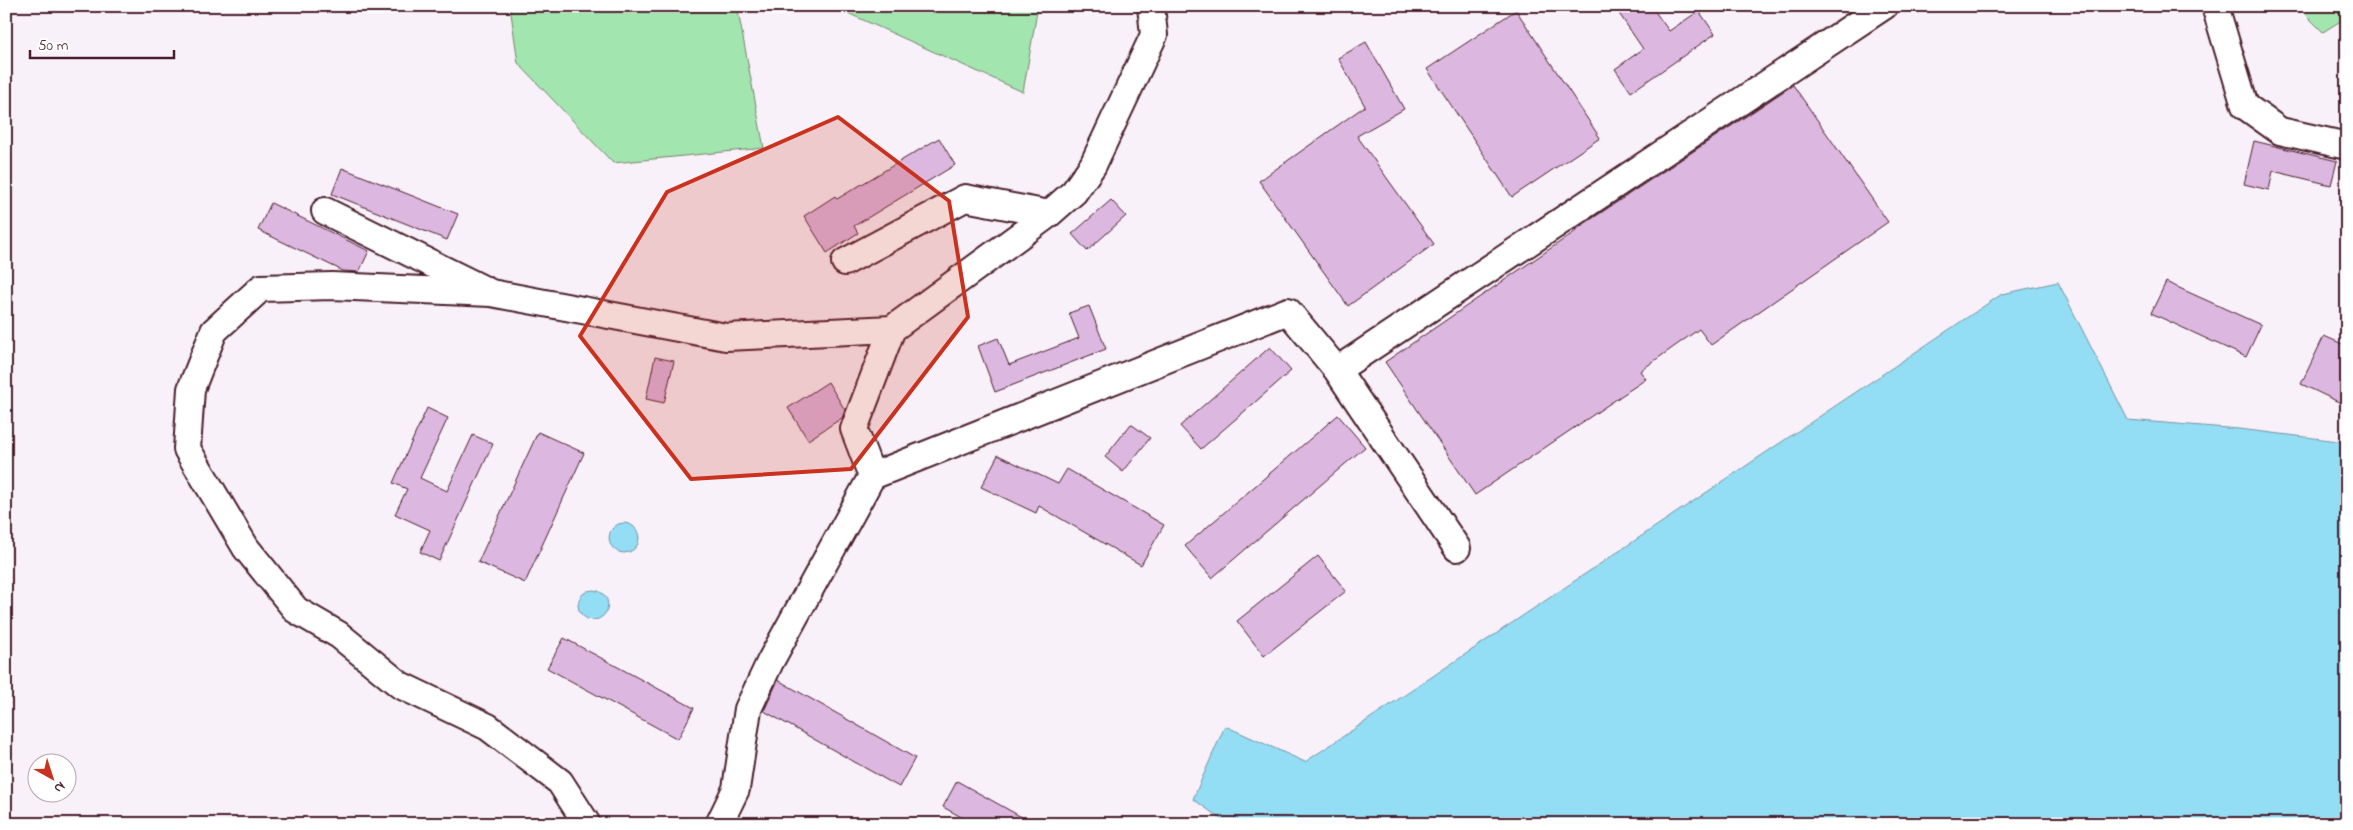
<svg xmlns="http://www.w3.org/2000/svg" width="2353" height="830" font-family="'Indie Flower',sans-serif">
<style>
.green{fill:#a2e5af;stroke:#76826d}
.water{fill:#93def4;stroke:#7692a4}
.building{fill:#dcb7e0;stroke:#4a1f2b}
.lines{fill:none;stroke-linecap:round;stroke-linejoin:round}
.minor-casing{stroke:#4a1f2b;stroke-width:30}
.minor{stroke:#fff;stroke-width:26}
.marked{fill:#c8321e;fill-opacity:0.2;stroke:#c8321e;stroke-width:4;stroke-linejoin:round}
</style>
<rect width="100%" height="100%" fill="#f8f1f9"/>
<filter id="ink" filterUnits="userSpaceOnUse"><feTurbulence type="fractalNoise" baseFrequency=".02" numOctaves="2"/><feDisplacementMap in="SourceGraphic" scale="10" xChannelSelector="R" yChannelSelector="G"/><feConvolveMatrix kernelMatrix="1 2 1 2 8 2 1 2 1" color-interpolation-filters="sRGB"/></filter>
<g filter="url(#ink)">
<path class="green" d="M510,6H737L764,148L613,163L518,63Z
M832,6H1038L1023,92Z
M2297,6H2347V17L2323,32Z"/>
<path class="water" d="M2058,282L2128,420L2239,429L2347,442V824H1228L1193,799L1225,726L1305,762L2002,294Z
M609 538a15 15 0 1 1 30 0a15 15 0 1 1-30 0Z
M578 605a15 15 0 1 1 30 0a15 15 0 1 1-30 0Z"/>
<path class="building" d="M1614,6H1651L1669,31L1699,11L1715,34L1631,92L1615,69L1643,49Z
M1516,10L1600,138L1512,197L1427,69Z
M1366,42L1404,109L1357,136L1434,244L1348,306L1259,181L1365,106L1338,58Z
M1793,85L1888,222L1711,345L1699,329L1640,371L1646,379L1475,495L1385,362L1576,231L1575,230Z
M939,138L955,165L854,226L858,233L827,253L804,216L835,196L837,199Z
M2254,141L2337,161L2331,185L2273,171L2269,190L2244,184Z
M342,168L458,214L447,240L332,194Z
M1111,200L1126,216L1087,251L1072,234Z
M271,203L369,251L359,272L343,271L258,230Z
M2166,282L2261,325L2246,357L2151,313Z
M1089,306L1106,349L995,392L978,346L998,338L1009,365L1079,338L1069,313Z
M2324,336L2347,346V406L2301,384Z
M1270,347L1291,371L1201,449L1180,426Z
M655,357L674,361L664,403L646,399Z
M828,382L845,410L842,418L808,440L788,408Z
M427,408L448,418L420,478L447,491L473,435L493,444L439,561L420,552L430,530L395,514L407,489L393,483Z
M1338,415L1365,447L1212,578L1185,546Z
M1131,424L1150,438L1123,472L1105,457Z
M538,432L584,453L525,583L478,562Z
M998,455L1058,484L1067,469L1164,525L1141,565L1039,506L1036,513L981,487Z
M1318,556L1346,591L1264,656L1237,621Z
M564,638L694,708L678,739L547,668Z
M778,680L915,758L899,787L764,711Z
M957,781L1034,824H974L943,807Z"/>
<g class="lines">
<defs>
<path id="minor" d="M2215,6L2245,106L2280,131L2347,146
M325,211L491,293L726,337L892,329
M845,262L965,198L1049,214
M491,293L332,286L261,288L214,331L191,389L187,449L246,548L296,610L339,635L400,685L488,727L560,782L587,824
M1337,370L1884,6
M872,476L854,429L892,329L1049,214L1074,192L1093,165L1154,35L1151,6
M719,824L736,789L748,709L770,662L872,476L1288,311L1337,370L1457,548"/>
</defs>
<use href="#minor" class="minor-casing"/>
<use href="#minor" class="minor"/>
</g>
</g>
<path class="marked" d="M838,117L949,201L968,317L851,469L691,479L580,336L667,192Z"/>
<rect width="2353" height="830" fill="none" stroke="#fff" stroke-width="25"/>
<rect x="12" y="12" width="2328" height="805" fill="none" stroke="#4a1f2b" stroke-width="2" filter="url(#ink)"/>
<g transform="translate(52 778) rotate(141)"><circle r="24" fill="#ffffff" stroke="#b7a5aa"/>
<path d="M0-4L9 19L0 12L-9 19Z" fill="#c8321e"/>
<text y="-8" font-size="14" font-weight="bold" text-anchor="middle" fill="#4a1f2b">N</text>
</g>
<path d="M30 50v8h144v-8" fill="none" stroke="#4a1f2b" stroke-width="2.5"/>
<text x="38" y="50" font-size="15" fill="#4a1f2b" stroke="#ffffff" stroke-width="4" paint-order="stroke">50 m</text>
</svg>
